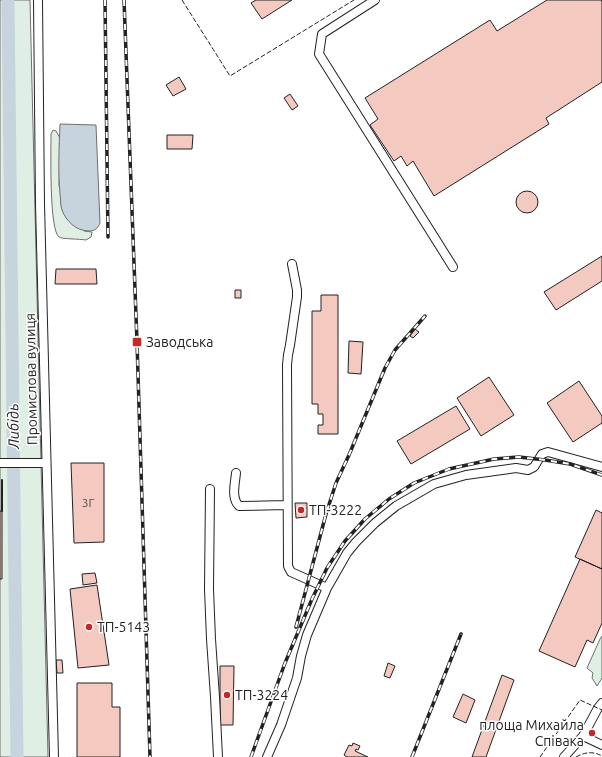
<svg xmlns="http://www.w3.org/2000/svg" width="602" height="757" font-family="Ubuntu,sans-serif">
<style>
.green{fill:#e0efe3;stroke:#6f6f6f}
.water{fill:#c7d3dd;stroke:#6f6f6f}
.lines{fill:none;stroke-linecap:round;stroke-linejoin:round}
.river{stroke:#c7d3dd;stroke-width:13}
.building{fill:#f3c9c0;stroke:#222}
.minor-casing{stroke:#222;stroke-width:10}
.minor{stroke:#fff;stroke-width:8}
.rail-casing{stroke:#222;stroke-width:3.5}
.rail{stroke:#fff;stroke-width:2;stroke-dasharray:6;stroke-linecap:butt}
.fence{stroke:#222;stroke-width:1;stroke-dasharray:5 2;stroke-linecap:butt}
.wall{stroke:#222;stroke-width:2}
.poi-dot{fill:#c62828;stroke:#fff;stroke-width:1.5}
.labels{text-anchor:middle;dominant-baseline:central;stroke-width:3;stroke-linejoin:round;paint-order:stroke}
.number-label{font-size:12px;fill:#564c4a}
.poi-label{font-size:14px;fill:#222;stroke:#fff;text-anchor:start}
.street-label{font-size:14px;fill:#222;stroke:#fff}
.water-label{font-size:15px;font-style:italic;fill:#222;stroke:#fff}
</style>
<rect width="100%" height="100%" fill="#fff"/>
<path class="green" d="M0,0H30L48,757H0Z
M53,130L56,131L60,138L59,186L84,231L92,232L91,237L86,240C80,239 61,239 59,237C49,230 51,149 51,134Z
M602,636V678L597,686L592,678L593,673L587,668L600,639Z"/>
<path class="water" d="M60,124L96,125L100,223C98,228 95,231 89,231C76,231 66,221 62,210C60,205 61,199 60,194C58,171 59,147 60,124Z"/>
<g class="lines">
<path class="river" d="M8,0L17,757"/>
</g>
<path class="building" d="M256,0H292L262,19L251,3Z
M547,0H601L602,2V82L546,118L549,124L434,196L413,161L407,166L401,156L394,161L370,125L378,119L365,98L490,20L497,31Z
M179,77L186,89L173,96L166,85Z
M290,94L298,106L292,110L284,98Z
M167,135H193L192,149H167Z
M516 202a11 11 0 1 1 22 0a11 11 0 1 1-22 0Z
M602,256V281L556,310L544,292Z
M56,269H96L97,284H55Z
M235,290H241V298H235Z
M321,295H338V434H318V425H323V414H318V404H312V311H321Z
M415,329L419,332L413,338L410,336Z
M349,341L363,342L361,374L348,373Z
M489,377L514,415L481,436L457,398Z
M579,381L602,416V423L573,442L547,403Z
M456,406L470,429L411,464L397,441Z
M71,463H104V542L74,543Z
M295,503H307V517L296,518Z
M596,510L602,513V569L575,557Z
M0,511H2V579H0Z
M580,559L602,569V623L593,643L587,640L575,667L539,651Z
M95,573L97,583L83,585L82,574Z
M97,585L109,665L78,668L70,589Z
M56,660H62L63,673H57Z
M388,663L395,666L390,678L384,676Z
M220,666H234L233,725H220Z
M502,675L514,680L486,757H472Z
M77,683H112V707H120V757H77Z
M463,694L475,700L466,723L453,717Z
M353,743L360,746L358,750L356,749L355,751L368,757H347L344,755L349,745L352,746Z"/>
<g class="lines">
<defs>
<path id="minor" d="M38,0L40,204L54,757
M375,0L322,34L319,54L453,267
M292,264L297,290V297L290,345L288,355L287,365L288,566L291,572L327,588
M0,463H46
M236,473C235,484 231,498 239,506L287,505
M210,489L209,589L211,639L215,697L218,757
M583,736L602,745
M267,757L281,725L297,678L301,656L307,635L327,588L347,553L356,542L375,523L396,506L434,484L466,475L516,468L528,470L534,467L542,454L548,452L602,467
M564,757L583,736L598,708L602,703"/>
</defs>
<use href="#minor" class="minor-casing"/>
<use href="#minor" class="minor"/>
<defs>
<path id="rail" d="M105,0L108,237
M124,0L137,342L150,757
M296,627L326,514L336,483L349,455L385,368L395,350L425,316
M251,757L285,663L312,599L327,568L345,541L365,519L389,499L414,483L449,469L494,459L519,457L545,460L570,464L602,475
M412,757L461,634"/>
</defs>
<use href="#rail" class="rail-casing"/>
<use href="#rail" class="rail"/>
<path class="fence" d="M182,0L230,76L354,0
M540,757L580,700L602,710
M576,757C585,752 593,751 602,756"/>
<path class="wall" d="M2,511V480"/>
</g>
<g class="poi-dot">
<rect x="132" y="337" width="10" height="10" rx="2"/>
<circle cx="301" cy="510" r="4"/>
<circle cx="89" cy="627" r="4"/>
<circle cx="227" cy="695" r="4"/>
<circle cx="592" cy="733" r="4"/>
</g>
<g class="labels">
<g class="number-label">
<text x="88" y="502">3Г</text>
</g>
<g class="poi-label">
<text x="146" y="342">Заводська</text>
<text x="309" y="510">ТП-3222</text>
<text x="97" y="627">ТП-5143</text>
<text x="235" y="695">ТП-3224</text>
<text x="584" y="725" text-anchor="end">площа Михайла<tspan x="584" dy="16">Співака</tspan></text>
</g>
<g class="street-label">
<text transform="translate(31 379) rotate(-91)">Промислова вулиця</text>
</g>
<g class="water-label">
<text transform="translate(13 426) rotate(-91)">Либідь</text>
</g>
</g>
</svg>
